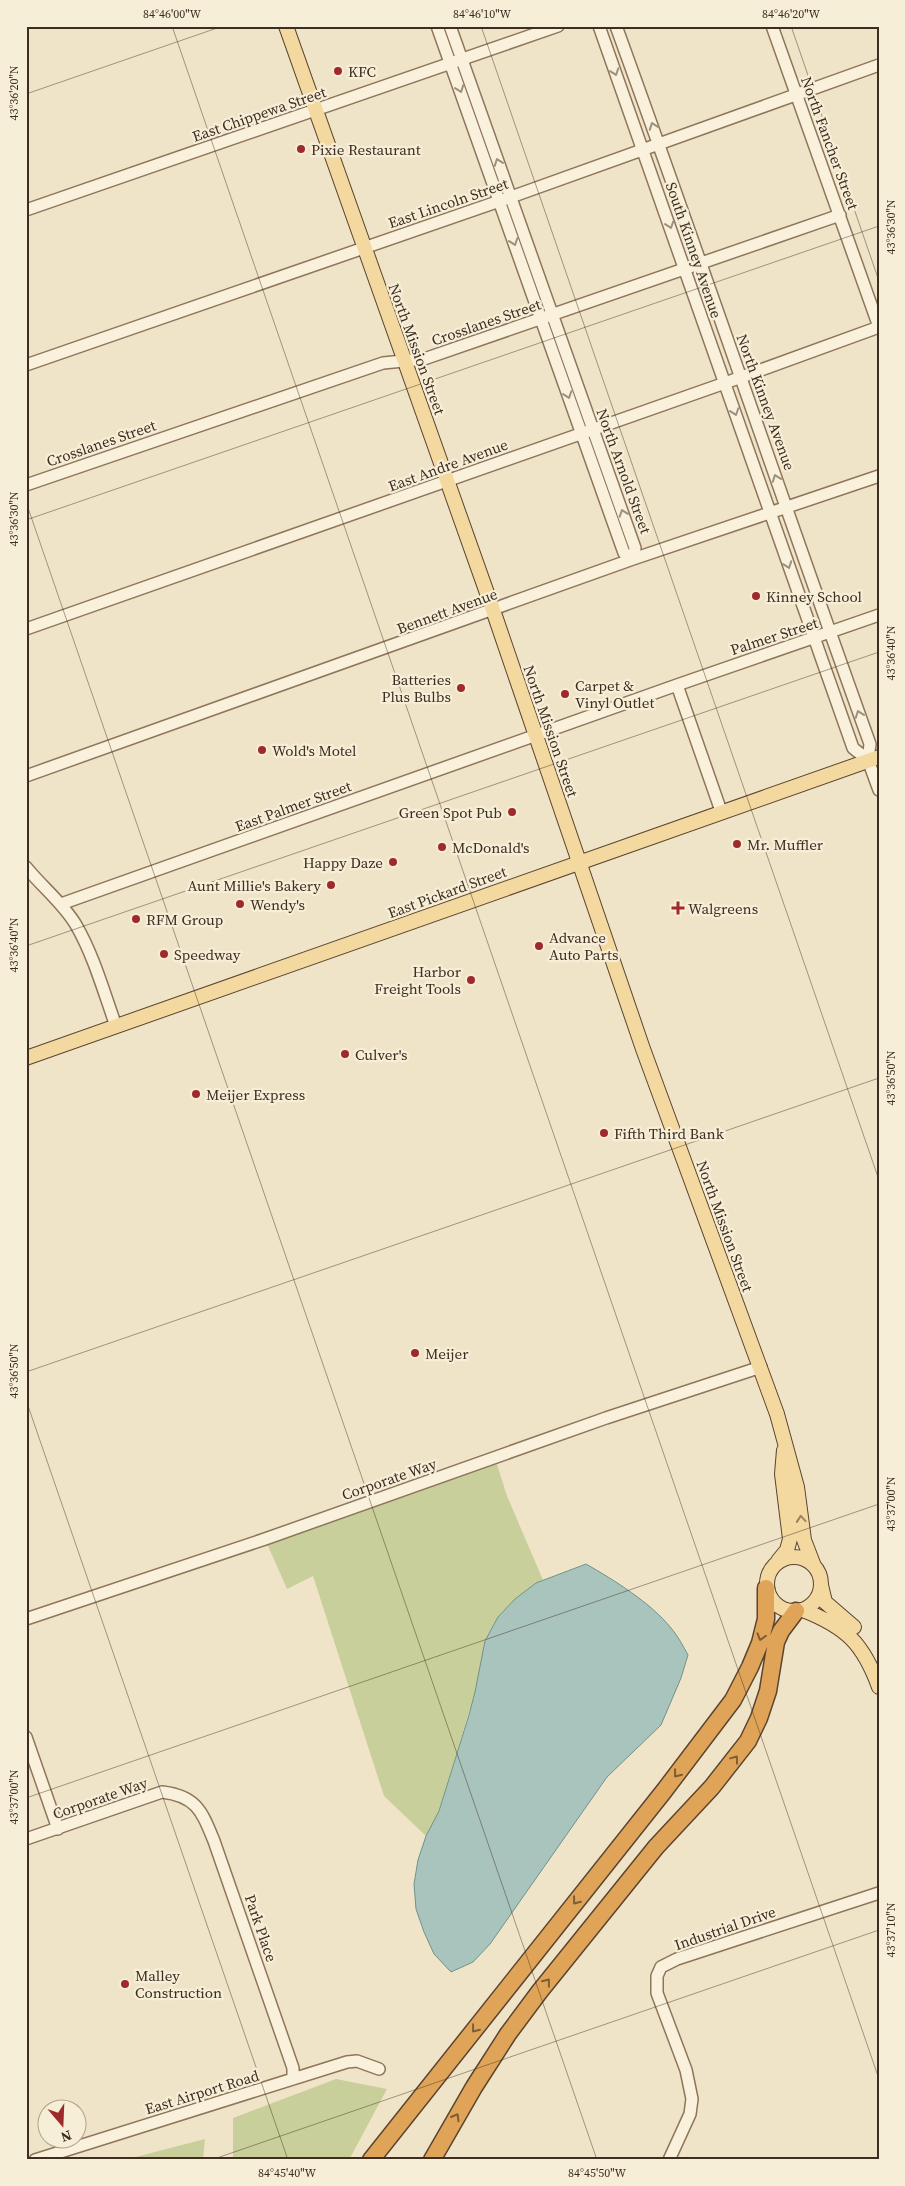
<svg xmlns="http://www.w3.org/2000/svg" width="905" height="2186" font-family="'Source Serif 4',serif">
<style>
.green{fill:#c9cf9b}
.water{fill:#a9c4bc;stroke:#6f938a}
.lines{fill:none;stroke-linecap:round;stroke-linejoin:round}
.minor-casing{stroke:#8d765c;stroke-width:14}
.major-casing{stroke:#5b4430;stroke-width:16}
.highway-casing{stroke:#5b4430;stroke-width:19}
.minor{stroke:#faf1dc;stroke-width:11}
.major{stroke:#f3d9a0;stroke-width:14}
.highway{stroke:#e0a458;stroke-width:16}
.oneway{stroke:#9c907e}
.oneway2{stroke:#988460}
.oneway3{stroke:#7e5d36}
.ticks{fill:none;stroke:#3d2e20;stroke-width:1;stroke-opacity:0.45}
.poi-dot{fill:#9e2a2b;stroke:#f7eed8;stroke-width:2}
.labels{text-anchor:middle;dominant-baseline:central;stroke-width:4.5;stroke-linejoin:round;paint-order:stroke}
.poi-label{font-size:15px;fill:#3d2e20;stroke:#f7eed8;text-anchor:start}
.street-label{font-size:15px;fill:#3d2e20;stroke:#f7eed8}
.neatline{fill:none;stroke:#3d2e20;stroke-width:2}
.ticks-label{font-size:12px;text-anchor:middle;fill:#3d2e20}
</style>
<rect width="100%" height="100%" fill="#f0e4c8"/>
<path class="green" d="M495,1458L507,1496L543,1580L515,1599L498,1617L439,1811L426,1836L384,1796L313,1576L287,1589L265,1539Z
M336,2079L387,2089L349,2160H233V2118Z
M205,2139L203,2160H124Z"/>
<path class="water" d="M586,1564C614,1580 651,1603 671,1628C678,1636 683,1646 688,1655L681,1678L661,1725L607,1777L490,1944L473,1962L451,1972L434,1954L424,1932L416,1909L414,1884L418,1860L426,1836L439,1811L469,1715L475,1692L485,1641L498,1617L515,1599L536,1583Z"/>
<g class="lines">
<defs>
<path id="minor" d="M437,26L624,553L633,559L635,548L450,26
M599,26L853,748L868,760
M616,26C703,265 784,505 870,744L868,760L879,790
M772,26L879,327
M26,210L558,26
M26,365L511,197L879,65
M26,485L383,363L424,359L840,215
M26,629L725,383L879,327
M677,685L721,811
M26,776L633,559L879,476
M26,867C42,887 63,903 76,925C94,956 104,993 116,1026
M61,904L677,685L879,615
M26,1619L265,1539L606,1418L761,1367
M26,1737L58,1829
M26,1839L162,1792C197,1796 202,1812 214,1841L293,2068V2079
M35,2160L347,2062L357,2061L379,2069
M669,2160L690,2114L692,2099L686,2070L657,1993V1976L661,1967L677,1959L879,1893"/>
<path id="major" d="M286,26L493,610L643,1049L777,1414L797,1487L804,1540L814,1566
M26,1058L879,757
M767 1584a27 27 0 1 1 54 0a27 27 0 1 1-54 0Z
M778,1561L787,1550L790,1539L782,1474L784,1450
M821,1585L825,1602L854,1627
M803,1610C846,1627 863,1643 879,1687"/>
<path id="highway" d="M371,2160L664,1791L733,1700L750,1667L760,1643L766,1619V1588
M432,2160L474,2087L508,2034L540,1991L656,1847L712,1787L748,1741L759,1718L768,1691L776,1642L781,1631L796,1611"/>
</defs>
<use href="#minor" class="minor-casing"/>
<use href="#major" class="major-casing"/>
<use href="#highway" class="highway-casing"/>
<use href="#minor" class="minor"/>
<use href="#major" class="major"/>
<use href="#highway" class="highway"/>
</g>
<defs><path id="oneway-chevron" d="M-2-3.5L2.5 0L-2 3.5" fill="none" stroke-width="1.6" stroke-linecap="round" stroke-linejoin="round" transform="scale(1.25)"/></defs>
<g class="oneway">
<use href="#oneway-chevron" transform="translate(615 72) rotate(71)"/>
<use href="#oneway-chevron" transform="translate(460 89) rotate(70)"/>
<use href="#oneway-chevron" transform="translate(653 126) rotate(-110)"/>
<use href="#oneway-chevron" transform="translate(498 162) rotate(-110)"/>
<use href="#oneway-chevron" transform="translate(670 225) rotate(71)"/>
<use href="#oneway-chevron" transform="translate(514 242) rotate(71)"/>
<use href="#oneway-chevron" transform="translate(568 395) rotate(71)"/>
<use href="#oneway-chevron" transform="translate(735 412) rotate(71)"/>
<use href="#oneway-chevron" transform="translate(776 478) rotate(-110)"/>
<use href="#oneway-chevron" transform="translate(623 513) rotate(-109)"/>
<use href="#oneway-chevron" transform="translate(788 565) rotate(70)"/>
<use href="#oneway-chevron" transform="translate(859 714) rotate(-110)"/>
</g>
<use class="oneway2" href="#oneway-chevron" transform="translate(801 1519) rotate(-95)"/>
<g class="oneway3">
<use href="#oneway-chevron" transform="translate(761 1637) rotate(106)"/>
<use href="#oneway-chevron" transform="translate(735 1759) rotate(-53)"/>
<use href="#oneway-chevron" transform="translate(677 1774) rotate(128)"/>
<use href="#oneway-chevron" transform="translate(576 1901) rotate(128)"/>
<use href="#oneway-chevron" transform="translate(547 1982) rotate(-52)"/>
<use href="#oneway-chevron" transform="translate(475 2029) rotate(128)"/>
<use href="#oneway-chevron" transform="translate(456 2117) rotate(-60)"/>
</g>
<path class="ticks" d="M172,26L879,2079M481,26L879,1180M791,26L879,281M26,94L223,26M26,502L597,2160M26,520L879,226M26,946L879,652M26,1372L879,1078M26,1400L288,2160M26,1798L879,1504M211,2160L879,1930"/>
<g class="poi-dot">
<circle cx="338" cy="71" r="5"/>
<circle cx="301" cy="149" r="5"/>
<circle cx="756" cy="596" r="5"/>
<circle cx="461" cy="688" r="5"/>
<circle cx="565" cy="694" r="5"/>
<circle cx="262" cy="750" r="5"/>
<circle cx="512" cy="812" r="5"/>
<circle cx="737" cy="844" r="5"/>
<circle cx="442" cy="847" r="5"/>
<circle cx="393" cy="862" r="5"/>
<circle cx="331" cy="885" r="5"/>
<circle cx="240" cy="904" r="5"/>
<path d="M675.5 900.5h5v5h5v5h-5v5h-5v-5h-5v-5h5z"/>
<circle cx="136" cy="919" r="5"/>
<circle cx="539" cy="946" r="5"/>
<circle cx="164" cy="954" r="5"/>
<circle cx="471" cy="980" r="5"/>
<circle cx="345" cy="1054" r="5"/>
<circle cx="196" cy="1094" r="5"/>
<circle cx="604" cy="1133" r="5"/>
<circle cx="415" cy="1353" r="5"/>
<circle cx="125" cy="1984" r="5"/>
</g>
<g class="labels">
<g class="poi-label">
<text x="348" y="71">KFC</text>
<text x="311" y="149">Pixie Restaurant</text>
<text x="766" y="596">Kinney School</text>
<text x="451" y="679" text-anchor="end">Batteries<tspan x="451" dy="17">Plus Bulbs</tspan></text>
<text x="575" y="685">Carpet &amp;<tspan x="575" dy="17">Vinyl Outlet</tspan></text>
<text x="272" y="750">Wold's Motel</text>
<text x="502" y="812" text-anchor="end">Green Spot Pub</text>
<text x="747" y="844">Mr. Muffler</text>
<text x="452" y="847">McDonald's</text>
<text x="383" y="862" text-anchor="end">Happy Daze</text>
<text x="321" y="885" text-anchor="end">Aunt Millie's Bakery</text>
<text x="250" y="904">Wendy's</text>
<text x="688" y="908">Walgreens</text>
<text x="146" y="919">RFM Group</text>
<text x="549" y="937">Advance<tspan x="549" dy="17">Auto Parts</tspan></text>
<text x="174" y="954">Speedway</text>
<text x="461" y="971" text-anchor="end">Harbor<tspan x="461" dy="17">Freight Tools</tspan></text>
<text x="355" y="1054">Culver's</text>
<text x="206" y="1094">Meijer Express</text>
<text x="614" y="1133">Fifth Third Bank</text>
<text x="425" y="1353">Meijer</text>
<text x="135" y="1975">Malley<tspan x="135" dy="17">Construction</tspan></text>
</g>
<g class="street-label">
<text transform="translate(259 114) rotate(-19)">East Chippewa Street</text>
<text transform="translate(830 143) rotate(70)">North Fancher Street</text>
<text transform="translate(448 203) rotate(-19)">East Lincoln Street</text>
<text transform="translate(694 250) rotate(71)">South Kinney Avenue</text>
<text transform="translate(486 322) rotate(-19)">Crosslanes Street</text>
<text transform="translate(417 349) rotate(70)">North Mission Street</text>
<text transform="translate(766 402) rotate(70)">North Kinney Avenue</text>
<text transform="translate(101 443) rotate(-19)">Crosslanes Street</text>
<text transform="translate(448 465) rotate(-20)">East Andre Avenue</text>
<text transform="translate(624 471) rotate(70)">North Arnold Street</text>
<text transform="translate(447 611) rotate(-20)">Bennett Avenue</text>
<text transform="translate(774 636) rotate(-18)">Palmer Street</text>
<text transform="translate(551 731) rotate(71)">North Mission Street</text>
<text transform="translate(293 806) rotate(-20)">East Palmer Street</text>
<text transform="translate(447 892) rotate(-20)">East Pickard Street</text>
<text transform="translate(725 1226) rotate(70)">North Mission Street</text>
<text transform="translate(389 1479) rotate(-19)">Corporate Way</text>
<text transform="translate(100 1798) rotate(-19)">Corporate Way</text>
<text transform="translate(261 1928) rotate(71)">Park Place</text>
<text transform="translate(725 1928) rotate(-19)">Industrial Drive</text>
<text transform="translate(202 2092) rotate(-17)">East Airport Road</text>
</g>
</g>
<rect width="905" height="2186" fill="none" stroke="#f7eed8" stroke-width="55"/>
<g transform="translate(62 2124) rotate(161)"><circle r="24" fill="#f7eed8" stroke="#ada18e"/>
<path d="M0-4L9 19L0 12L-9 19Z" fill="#9e2a2b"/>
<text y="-8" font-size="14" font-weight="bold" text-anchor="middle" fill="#3d2e20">N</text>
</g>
<rect x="28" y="28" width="850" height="2130" class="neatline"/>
<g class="ticks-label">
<text x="172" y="18">84°46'00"W</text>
<text x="482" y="18">84°46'10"W</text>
<text x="791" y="18">84°46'20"W</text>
<text transform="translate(14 93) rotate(-90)" y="4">43°36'20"N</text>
<text transform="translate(891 227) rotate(-90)" y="4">43°36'30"N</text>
<text transform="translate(14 519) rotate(-90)" y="4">43°36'30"N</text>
<text transform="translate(891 653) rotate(-90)" y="4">43°36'40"N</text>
<text transform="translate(14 945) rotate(-90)" y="4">43°36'40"N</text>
<text transform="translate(891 1078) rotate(-90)" y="4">43°36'50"N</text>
<text transform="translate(14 1371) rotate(-90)" y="4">43°36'50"N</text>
<text transform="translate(891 1504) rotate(-90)" y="4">43°37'00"N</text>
<text transform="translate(14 1797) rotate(-90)" y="4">43°37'00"N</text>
<text transform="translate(891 1930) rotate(-90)" y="4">43°37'10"N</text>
<text x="287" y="2177">84°45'40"W</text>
<text x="597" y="2177">84°45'50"W</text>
</g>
</svg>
